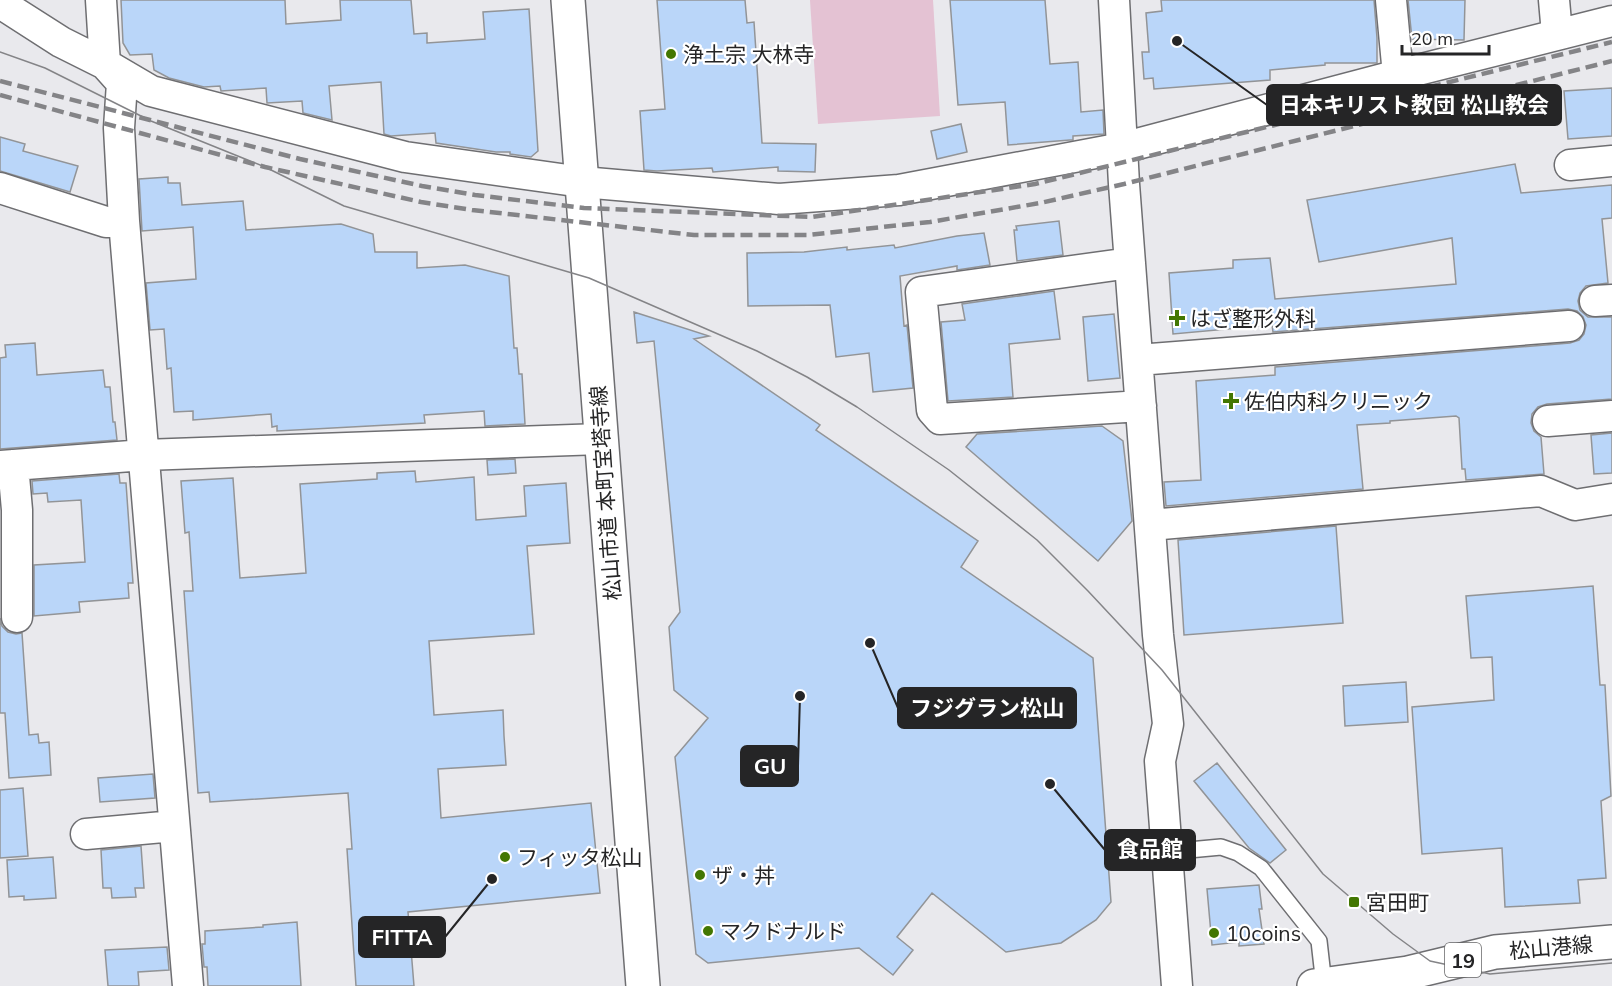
<svg xmlns="http://www.w3.org/2000/svg" width="1612" height="986" font-family="Mulish,'Noto Sans JP',sans-serif">
<style>
.green{fill:#e4c2d3}
.building{fill:#bad6f9;stroke:#929497;stroke-width:1.5}
.lines{fill:none;stroke-linecap:round;stroke-linejoin:round}
.service-casing{stroke:#6e6e71;stroke-width:18}
.minor-casing{stroke:#6e6e71;stroke-width:33}
.tertiary-casing{stroke:#6e6e71;stroke-width:36}
.primary-casing{stroke:#6e6e71;stroke-width:36}
.service{stroke:#fff;stroke-width:15}
.minor{stroke:#fff;stroke-width:30}
.tertiary{stroke:#fff;stroke-width:33}
.primary{stroke:#fff;stroke-width:33}
.tram{stroke:#848487;stroke-width:1.5}
.rail{stroke:#848487;stroke-width:4.5;stroke-dasharray:12 6;stroke-linecap:butt}
.poi-dot{fill:#437702;stroke:#fff;stroke-width:2}
.labels{text-anchor:middle;dominant-baseline:central;stroke-width:4.5;stroke-linejoin:round;paint-order:stroke}
.shield{fill:#fff;stroke:#666667;stroke-width:1.5}
.shield-label{font-size:20px;font-weight:bold;fill:#252526}
.poi-label{font-size:21px;fill:#252526;stroke:#fff;text-anchor:start}
.street-label{font-size:21px;fill:#252526;stroke:#fff}
.leader{fill:none;stroke:#252526;stroke-width:2}
.callout-dot{fill:#252526;stroke:#fff;stroke-width:2}
.callout{fill:#252526;stroke:#252526;stroke-width:2}
.callout-label{font-size:22px;text-anchor:middle;font-weight:bold;fill:#fff}
</style>
<rect width="100%" height="100%" fill="#e9e9ed"/>
<path class="green" d="M810,0H933L940,116L818,124Z"/>
<path class="building" d="M121,0H285L286,24L341,20L340,0H411L414,34L427,33V43L485,39L483,12L529,9L538,151L531,157L510,154V152H496L436,143L435,133L391,136L384,134L381,82L329,86L332,120L303,113L302,101L267,103L266,88L221,91L220,86L204,87L169,78L154,70L152,54L130,55L123,43Z
M657,0H745L747,23L754,22L762,143L816,144L815,172L778,171V167L713,172L712,168L657,171L644,170L640,111L665,109Z
M950,0H1045L1050,64L1078,62L1081,112L1103,110L1104,134L1073,136V140H1070L1008,145L1005,102L958,105Z
M1161,0H1374L1377,38V63H1325V65L1270,70V80L1154,89L1153,78L1144,79L1142,52H1149L1146,13L1162,11Z
M1408,0H1465L1464,40L1412,39Z
M1612,88V136L1568,139L1564,91Z
M961,124L967,152L937,159L931,131Z
M0,137L25,144L23,151L78,166L70,192L0,171Z
M1515,164L1521,193L1612,185V218L1602,219L1608,283L1586,286L1580,293L1578,301L1580,310L1588,317H1612V399L1547,404L1538,407L1532,414L1531,423L1534,431L1541,437L1544,474L1466,480L1465,469H1462L1459,418L1456,416L1390,421V423L1357,425L1363,489L1166,506L1164,482L1201,480L1196,381L1275,375V367L1570,343L1579,340L1584,334L1586,325L1583,317L1577,311L1568,309L1273,332L1272,325L1173,334L1169,273L1233,268V260L1270,258L1275,299L1456,284L1452,238L1319,262L1307,200Z
M168,177V183H180L182,205L243,201L246,230L341,224L373,234L375,252H417V268L465,265L509,276L514,348H517L519,374H522L525,424L485,426L484,411L424,415L425,423L277,431V426L272,427L271,414L193,420V411L174,412L171,368L167,369L164,329L150,330L146,283L196,279L193,227L142,231L139,179Z
M1059,221L1063,255L1017,261L1014,230H1017L1016,226Z
M984,233L990,265L957,270V266L900,276L904,326L907,325L913,388L873,392L869,353L836,357L830,305L748,306L747,253L804,252L847,247V250L894,245L895,248L957,236Z
M1054,291L1060,339L1009,344L1013,397L948,401L941,322L965,320L962,304Z
M634,312L709,336L694,339L820,425L816,430L978,541L961,567L1093,658L1111,902L1096,920L1061,943L1006,952L932,893L897,937L913,950L893,975L859,948L708,963L696,954L675,757L708,718L674,690L669,627L680,612L654,341L637,343Z
M1114,314L1120,378L1088,381L1083,317Z
M35,343L37,375L103,370L105,387H110L113,422H115L117,440L0,449V358L6,357L5,345Z
M1102,426L1123,441L1132,521L1098,561L966,447L977,434Z
M1612,433V473L1594,474L1591,435Z
M515,459L516,473L488,475L487,460Z
M415,471L416,482L474,477L476,520L526,516L524,486L566,483L570,543L527,546L534,634L429,641L434,715L503,710L504,736L506,765L438,769L441,818L591,803L600,893L408,912L414,986H356L347,849H352L348,793L210,802L209,792L198,793L184,591H193L189,532L185,533L181,481L233,478L240,578L306,573L300,484L377,479V473Z
M119,474L120,483H126L133,583H128L129,598L79,602L80,612L34,616V565L85,562L81,500L48,502L47,493L33,494L32,481Z
M1336,526L1343,623L1184,635L1178,540Z
M1593,586L1600,685H1605L1611,796L1601,801L1606,878L1578,880L1580,903L1505,907L1502,848L1422,854L1412,707L1494,700L1492,657L1471,658L1466,596Z
M0,618L2,626L8,632L16,634L22,633L29,735L38,734L39,743L49,742L51,775L9,778L5,713H0Z
M1406,682L1408,722L1345,726L1343,686Z
M1217,763L1286,850L1270,863L1249,848L1194,781Z
M153,774L155,798L100,802L98,778Z
M23,788L28,856L0,858V790Z
M141,846L144,888H135L136,897L112,898L111,888H103L101,850Z
M53,857L56,898L24,900V896L9,897L7,860Z
M1259,885L1262,909H1259L1264,944L1239,946V942L1212,945L1207,889Z
M297,922L301,986H208L207,967H204L202,944H205V931L263,927V925Z
M167,947L169,970L138,972L139,986H108L105,950Z"/>
<g class="lines">
<defs>
<path id="service" d="M1167,852L1221,847L1238,853L1261,868L1319,941L1324,985"/>
<path id="minor" d="M101,0L105,64L122,83L119,128L124,221L188,986
M1114,0L1124,184L1158,635L1168,724L1160,761L1177,986
M1391,0L1398,75
M1554,0L1557,34
M0,3L61,42L105,64L151,91L405,157L582,182L779,199L899,190L1122,148L1398,75L1612,21
M1570,165L1612,161
M0,188L106,222L124,221
M1130,263L921,292L932,410L940,419L1141,406
M1595,301L1612,300
M1138,360L1569,326
M1548,421L1612,416
M13,465L17,510V617
M0,466L144,455L601,439
M1150,525L1541,491L1575,505L1612,499
M86,834L174,826"/>
<path id="tertiary" d="M568,0L643,986"/>
<path id="primary" d="M1314,986L1408,973L1495,952L1612,942"/>
</defs>
<use href="#service" class="service-casing"/>
<use href="#minor" class="minor-casing"/>
<use href="#tertiary" class="tertiary-casing"/>
<use href="#primary" class="primary-casing"/>
<use href="#service" class="service"/>
<use href="#minor" class="minor"/>
<use href="#tertiary" class="tertiary"/>
<use href="#primary" class="primary"/>
<path class="tram" d="M0,52L45,68L151,121L265,167L344,206L589,278L757,351L807,377L857,407L949,470L1037,540L1088,591L1162,670L1323,874L1393,934L1430,961L1490,974L1612,963"/>
<path class="rail" d="M0,81L300,159L422,186L475,195L584,208L812,217L1035,184L1612,42
M0,95L265,167L421,202L472,210L694,235H807L930,222L1040,203L1124,184L1612,61"/>
</g>
<g class="poi-dot">
<circle cx="671" cy="54" r="6"/>
<path d="M1174 309h6v6h6v6h-6v6h-6v-6h-6v-6h6z"/>
<path d="M1228 392h6v6h6v6h-6v6h-6v-6h-6v-6h6z"/>
<circle cx="505" cy="857" r="6"/>
<circle cx="700" cy="875" r="6"/>
<rect x="1348" y="896" width="12" height="12" rx="3"/>
<circle cx="708" cy="931" r="6"/>
<circle cx="1214" cy="933" r="6"/>
</g>
<g class="labels">
<rect class="shield" x="1445" y="943" width="36" height="34" rx="4.5"/>
<g class="shield-label">
<text x="1463" y="960">19</text>
</g>
<g class="poi-label">
<text x="683" y="54">浄土宗 大林寺</text>
<text x="1190" y="318">はざ整形外科</text>
<text x="1244" y="401">佐伯内科クリニック</text>
<text x="517" y="857">フィッタ松山</text>
<text x="712" y="875">ザ・丼</text>
<text x="1366" y="902">宮田町</text>
<text x="720" y="931">マクドナルド</text>
<text x="1226" y="933">10coins</text>
</g>
<g class="street-label">
<text transform="translate(605 493) rotate(-94)">松山市道 本町宝塔寺線</text>
<text transform="translate(1551 947) rotate(-5)">松山港線</text>
</g>
</g>
<path class="leader" d="M1177 41L1267 105M870 643L898 708M800 696L798 766M1050 784L1105 850M492 879L445 937"/>
<g class="callout-dot">
<circle cx="1177" cy="41" r="6"/>
<circle cx="870" cy="643" r="6"/>
<circle cx="800" cy="696" r="6"/>
<circle cx="1050" cy="784" r="6"/>
<circle cx="492" cy="879" r="6"/>
</g>
<g class="callout">
<rect x="1267" y="85" width="294" height="40" rx="6"/>
<rect x="898" y="688" width="178" height="40" rx="6"/>
<rect x="741" y="746" width="57" height="40" rx="6"/>
<rect x="1105" y="830" width="90" height="40" rx="6"/>
<rect x="359" y="917" width="86" height="40" rx="6"/>
</g>
<g class="callout-label">
<text x="1414" y="113">日本キリスト教団 松山教会</text>
<text x="987" y="716">フジグラン松山</text>
<text x="770" y="774">GU</text>
<text x="1150" y="857">食品館</text>
<text x="402" y="945">FITTA</text>
</g>
<path d="M1402 45v9h87v-9" fill="none" stroke="#252526" stroke-width="3"/>
<text x="1411" y="45" font-size="18" fill="#252526" stroke="#ffffff" stroke-width="4.5" paint-order="stroke">20 m</text>
</svg>
